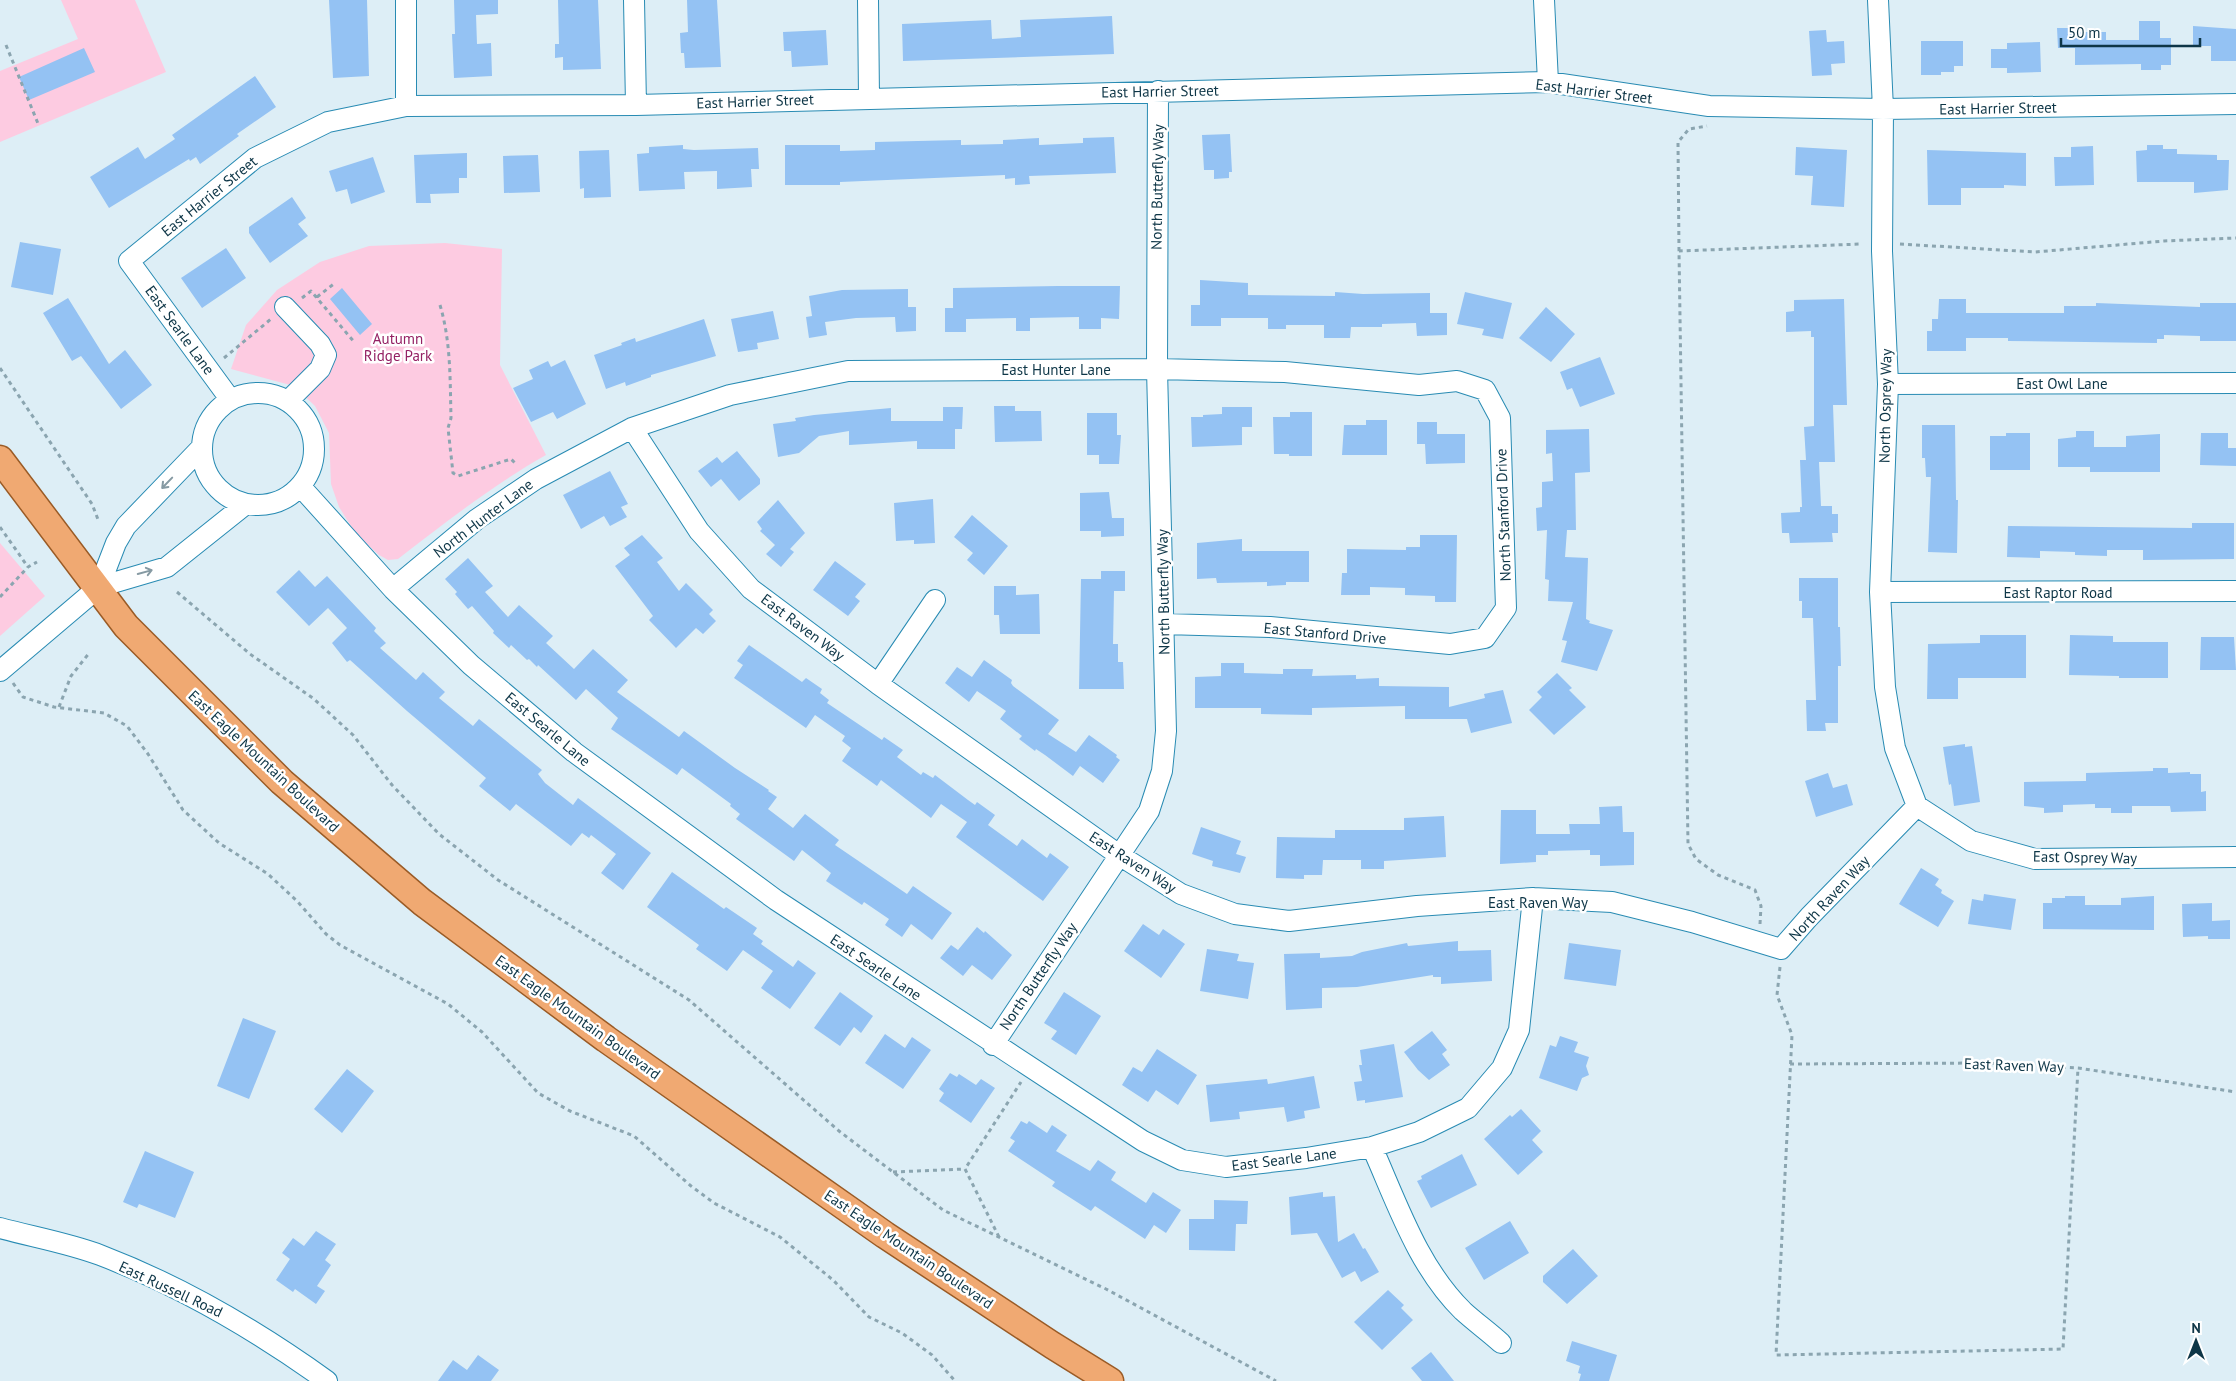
<svg xmlns="http://www.w3.org/2000/svg" width="2236" height="1381" font-family="'PT Sans',sans-serif">
<style>
.green{fill:#fdcbe1}
.building{fill:#94c2f3}
.lines{fill:none;stroke-linecap:round;stroke-linejoin:round}
.minor-casing{stroke:#288bb3;stroke-width:22}
.major-casing{stroke:#9a5b26;stroke-width:29}
.path{stroke:#8ba5b0;stroke-width:3;stroke-dasharray:4 4;stroke-linecap:butt}
.minor{stroke:#fff;stroke-width:20}
.major{stroke:#f0a972;stroke-width:26}
.oneway{stroke:#869aa3}
.labels{text-anchor:middle;dominant-baseline:central;stroke-width:5;stroke-linejoin:round;paint-order:stroke}
.street-label{font-size:15px;fill:#0e3647;stroke:#fff}
.park-label{font-size:15px;fill:#942164;stroke:#fff}
</style>
<rect width="100%" height="100%" fill="#ddeef6"/>
<path class="green" d="M61,0H135L166,72L0,142V71L78,39Z
M445,243L502,249L500,365L546,455C493,485 446,522 398,559L388,560L379,555L356,534L339,507L331,484L329,433L315,406L294,386L231,369L246,325L277,290L320,262L369,246Z
M0,543L45,596L0,636Z"/>
<path class="building" d="M329,0H367L369,76L333,78Z
M454,0H498V14L476,15L477,44L491,43L492,76L454,78L452,34H455Z
M558,0H598L601,69L563,70V57L555,58V44H559Z
M687,0H717L721,67L685,68L684,53H681L680,33L688,32Z
M1112,16L1114,54L903,61L902,24L991,20L992,39L1021,37L1020,20Z
M2139,21H2160V38H2171V65H2161V70H2141V64L2075,65V48H2058L2057,28H2079V32H2106V40H2139Z
M2193,26L2236,29V61H2211V46H2193Z
M826,30L828,65L792,67L791,51H784L783,32Z
M1826,30L1827,42L1844,41L1845,63L1831,64L1832,75L1812,76L1809,31Z
M1921,41H1963V66H1954V72H1941V75H1921Z
M2040,42L2041,72L2007,73V68H1991V49H2007V43Z
M84,48L95,72L29,100L19,77Z
M255,76L276,107L237,134L239,136L200,164L196,157L190,161L189,159L109,208L90,177L138,147L145,159L175,139L172,135Z
M1230,134L1232,172H1229V178L1214,179V170H1204L1202,135Z
M1114,137L1116,173L1029,176L1030,184L1015,185V178L1005,179V175L840,182V185H785V145H840V151L875,150V142L961,140V145L1003,144V140L1039,138V145L1083,143V138Z
M683,145V149L694,150L758,148L759,169H751L752,187L717,189V171L684,172L685,189L639,191L637,154L649,153V147Z
M2147,145H2163V149H2177V154L2217,155V160H2229L2228,190L2194,193V182H2137L2136,151L2147,150Z
M2093,146L2094,185L2055,186L2054,157H2071V147Z
M1796,147L1847,150L1844,207L1811,205L1813,176L1795,175Z
M609,150L611,197L584,198V188L580,189L579,151Z
M1927,150L2026,153V186L2004,185V188H1961V205H1928Z
M467,153V178H459V193L430,194L431,203H416L414,155Z
M538,155L540,192L504,193L503,156Z
M373,157L385,192L351,204L347,189L336,192L329,171Z
M292,197L306,218L298,224L308,236L270,263L249,233V227Z
M20,242L61,249L53,295L11,287Z
M226,248L246,278L202,308L181,278Z
M1200,280L1248,283V295L1335,296V292L1363,294L1430,293V313H1447V335L1417,336L1416,323L1382,324V327H1351L1350,338H1324V325H1286V329H1268V318H1221V326H1191V305H1200Z
M1058,286H1120L1119,319L1101,318V329H1079V317L1030,318V331H1016V318L966,319V332H945V308H953V288Z
M342,288L372,324L360,335L330,299Z
M908,289V307H916V331L896,332L895,317L856,318L825,322L827,335L809,338L806,317L812,316L809,296L842,290Z
M1465,292L1512,303L1503,339L1482,335L1484,329L1457,324Z
M68,298L109,364L125,350L152,385L121,409L81,356L72,361L43,313Z
M1844,299L1847,405H1833L1835,462H1819L1821,506H1832V514H1838V533H1832L1833,542L1790,543L1789,533H1782L1781,513L1800,512V507H1802L1800,460H1806L1804,427L1814,426V337H1811V331L1786,332V312L1794,311V300Z
M1939,299H1966V313H2064V306H2096V303L2200,307V303H2236V341H2200V336L2164,335V339H2157V343L2008,341V338H1966V351H1927V331H1932V319H1938Z
M1546,307L1575,334L1551,362L1519,338Z
M773,311L779,339L757,343L758,349L738,352L731,319Z
M704,319L716,356L651,375V377L626,386L625,382L606,389L594,355L622,345L621,343L635,338L636,342Z
M1600,357L1615,394L1580,407L1572,388L1567,390L1560,372Z
M565,360L586,404L557,419L553,412L531,422L513,388L533,379L529,370L548,361L551,367Z
M994,406H1015V411H1041L1042,441L995,442Z
M943,407H963L962,429H955V449H917V441L849,445V431L819,436L799,453L778,457L773,424L796,421L795,418L814,415L891,408V421H943Z
M1222,407H1252V427H1242V445L1192,447L1191,417H1203V415L1222,414Z
M1290,412H1312V456H1289V454H1274L1273,417H1290Z
M1087,413H1117V435H1121L1119,464H1099V455H1087Z
M1366,420H1387V455H1342L1344,425H1366Z
M1417,422H1437V434H1465V463L1426,464L1425,444H1417Z
M1922,425H1955L1956,500H1958L1957,553L1928,552L1931,477H1926L1925,458H1922Z
M1589,429L1590,472L1575,473L1576,530H1567L1565,557L1588,558L1586,619L1590,621L1589,623L1613,630L1597,671L1561,662L1567,641L1562,640L1573,602L1548,601L1549,580L1545,579L1547,530L1537,531L1536,508L1542,507V482L1553,481L1552,453L1546,454V430Z
M2076,431H2094V447H2126V436L2160,434V472H2090V467H2058V439L2076,437Z
M2006,433H2030V470H1990V436H2006Z
M2201,433H2228V448H2236V466L2200,465Z
M737,451L760,479V484L739,501L721,479L711,487L698,471L717,457L722,463Z
M610,471L628,504L621,507L627,517L610,526L604,516L581,529L563,495Z
M1109,492L1112,518H1124V536L1101,537V531H1080V493Z
M933,499L935,543L914,544V540L896,541L894,503Z
M778,500L805,533L790,549L794,552L781,567L766,554L775,545L760,531L762,529L757,522Z
M972,515L1008,546L984,575L967,560L973,553L954,537Z
M2192,523H2234V559L2143,560V550H2107V556L2075,555V552L2040,551V558L2007,557L2008,526L2192,528Z
M642,535L663,558L657,562L679,591L686,583L713,610L709,614L716,621L703,634L696,628L676,648L649,620L653,616L615,566L630,555L624,548Z
M1420,535H1457L1456,602H1435V596L1405,595V588L1370,587V595H1341L1342,573H1347V549L1406,550V547H1420Z
M1242,539V551H1309V582H1286V585L1267,586V582L1217,583L1216,578L1197,579V543Z
M468,558L493,586L485,592L508,617L519,605L553,636L546,643L574,669L593,649L628,680L617,692L679,737L684,731L735,768L769,790L768,791L777,797L768,809L793,828L805,814L839,840L835,845L907,894L913,886L952,913L932,940L911,924L902,937L885,925L889,919L864,902L862,905L826,881L831,873L802,850L794,861L736,819L740,814L730,806L731,804L682,768L677,775L611,729L618,718L586,689L576,700L538,665L537,667L529,659L527,660L511,645L509,648L493,633L494,631L472,606L468,609L455,594L457,592L445,579Z
M835,561L866,584L855,597L860,601L848,616L813,590Z
M299,570L315,587L327,576L376,628L374,631L386,643L380,648L416,680L423,672L445,692L439,698L473,726L479,719L542,770L538,774L545,783L573,805L578,798L651,853L623,890L601,873L616,854L591,835L589,838L582,833L571,846L516,804L510,811L479,786L486,778L407,711L350,660L347,662L332,643L347,628L328,608L309,626L276,592Z
M1101,571H1125V591H1114L1113,644H1118V662H1123L1124,689H1079L1081,579H1101Z
M1799,578H1838V627H1840L1841,666H1838V723H1825L1826,731H1807L1806,700H1816L1813,618H1802V601H1799Z
M994,586H1016V595L1039,594L1040,634H1000L999,615H994Z
M1980,635H2026V678H1958V699H1927L1928,644L1980,643Z
M2070,635L2113,636V642H2168V678H2119V676L2069,675Z
M2201,637H2234L2236,670H2200Z
M749,645L802,682L806,678L822,689L820,693L829,700L827,703L882,740L884,737L903,750L897,757L921,775L923,772L933,778L935,775L968,800L975,805L977,802L995,815L988,825L1017,846L1022,839L1047,858L1050,853L1069,867L1043,901L956,837L967,822L941,804L931,818L881,780L877,786L842,761L851,748L842,741L845,736L815,715L806,728L734,678L743,665L737,661Z
M984,660L1012,680L1011,683L1013,686L1059,720L1048,734L1076,752L1089,735L1117,755L1116,757L1120,760L1103,783L1080,766L1073,776L1045,755L1036,749L1035,751L1019,739L1022,736L1000,719L1006,711L977,691L969,702L945,683L957,667L972,677Z
M1221,663H1244V673L1283,674V669H1313L1312,676L1356,675V679L1379,678V686L1449,687V707L1485,698L1484,694L1503,690L1512,723L1471,733L1467,719H1405V706L1312,708V715L1261,714V708H1195V677L1221,676Z
M1557,673L1572,688L1569,690L1586,707L1554,735L1529,710L1542,697L1537,692Z
M1965,744V747L1972,746L1980,802L1954,806L1951,784L1949,785L1943,747Z
M2153,768H2168V773L2190,772V774H2201V792L2206,791V811L2171,812L2170,806H2132V813H2111V808H2095V804L2063,805V812L2044,813V808L2024,806V782L2086,781V773L2153,771Z
M1828,773L1833,788L1847,784L1853,805L1816,817L1805,781Z
M1622,806L1623,832H1634V865L1600,866V855H1590V850L1548,851V855H1536V862L1500,864L1501,810H1536V834H1570L1569,824H1600L1599,807Z
M1444,816L1446,857L1384,861V869H1361V860H1323L1322,875H1304V879L1276,878L1277,837L1335,838V830H1404V818Z
M1201,827L1241,841L1236,854L1246,857L1240,873L1212,866L1213,861L1192,854Z
M1921,868L1939,879L1935,885L1942,890L1941,893L1954,901L1938,927L1899,904Z
M672,872L724,909L726,907L757,928L753,934L763,941L761,944L793,967L798,960L816,973L790,1009L761,988L773,971L743,950L727,971L696,949L699,945L647,907Z
M1984,894L2016,899L2011,930L1968,924L1972,899L1983,901Z
M2065,896H2085V905H2121V898L2154,896V930L2043,929V903H2052V898H2065Z
M2212,903V921L2230,920V939H2208V936L2183,937L2182,904Z
M1143,924L1159,935L1163,929L1185,944L1161,978L1124,951Z
M977,927L984,933L985,931L1012,955L992,980L972,965L963,976L940,958L951,945L958,950Z
M1458,941V951L1491,950L1492,981L1441,984V977H1433V975L1357,987L1322,988V1008L1286,1010L1284,954L1320,953V958L1352,956L1362,952L1407,943L1408,946Z
M1569,943L1621,950L1616,986L1564,979Z
M1207,949L1239,954L1237,961L1254,963L1248,999L1200,991Z
M840,992L873,1016L861,1033L854,1027L840,1046L814,1028Z
M1064,992L1101,1016L1076,1055L1051,1039L1057,1031L1044,1023Z
M243,1018L276,1031L249,1099L217,1086Z
M1432,1031L1447,1050L1442,1054L1450,1065L1429,1080L1418,1070L1404,1052Z
M885,1034L905,1048L912,1037L931,1050L903,1089L865,1063Z
M1560,1036L1578,1042L1574,1052L1589,1057L1586,1066L1589,1075L1582,1078L1577,1091L1539,1078L1550,1045L1556,1047Z
M1394,1044L1403,1097L1365,1103V1100L1357,1101L1354,1082L1362,1081L1359,1065H1362L1360,1050Z
M1157,1049L1197,1075L1178,1105L1156,1090L1148,1102L1122,1085L1133,1067L1142,1072Z
M347,1069L374,1091L342,1133L314,1109Z
M950,1073L957,1077L959,1074L976,1085L981,1079L995,1088L971,1123L939,1101L944,1093L939,1089Z
M1314,1076L1320,1108L1304,1111L1305,1118L1287,1122L1284,1107L1239,1112L1240,1119L1210,1122L1206,1085L1267,1079L1268,1084Z
M1521,1109L1541,1131L1532,1140L1543,1152L1518,1175L1484,1139L1510,1115L1512,1117Z
M1021,1121L1027,1124L1029,1121L1047,1133L1052,1125L1067,1135L1056,1151L1090,1171L1098,1160L1116,1172L1111,1180L1146,1203L1153,1192L1181,1210L1166,1233L1154,1225L1145,1239L1095,1206L1091,1211L1052,1186L1055,1182L1008,1151L1015,1141L1010,1138Z
M145,1151L194,1172L175,1218L139,1204L137,1208L123,1202Z
M1462,1154L1477,1185L1431,1208L1417,1181L1422,1179L1421,1176Z
M1323,1192V1197L1335,1196L1338,1242L1354,1233L1363,1249L1365,1248L1379,1272L1361,1282L1355,1271L1342,1278L1317,1233L1291,1235L1289,1197Z
M1214,1200L1248,1201L1247,1224H1236L1235,1251L1189,1250V1219H1214Z
M1510,1221L1529,1253L1484,1280L1465,1248Z
M316,1231L336,1244L325,1260L331,1265L317,1286L325,1291L316,1304L295,1289L293,1292L276,1280L290,1259L282,1253L293,1238L304,1246Z
M1573,1249L1598,1276L1567,1304L1543,1282V1276Z
M1388,1290L1404,1305L1401,1308L1413,1320L1382,1350L1354,1322Z
M1572,1341L1617,1355L1609,1381H1579L1581,1374L1578,1373L1580,1366L1566,1361Z
M1431,1352L1454,1381H1422L1411,1368Z
M478,1355L499,1370L491,1381H438L453,1360L467,1370Z"/>
<g class="lines">
<defs>
<path id="minor" d="M406,0V106
M634,0L636,105
M868,0L869,98
M1544,0L1548,82
M1878,0L1883,109L1882,251L1888,384L1880,592L1885,687L1895,748L1917,806
M285,307L320,344L326,355L320,369L288,401
M1888,384L2236,383
M202 449a56 56 0 1 1 112 0a56 56 0 1 1-112 0Z
M230,399L129,261L255,158L328,122L406,106L636,105L1548,82L1709,106L1883,109L2236,104
M632,428L699,531L751,589L878,684L1119,855L1181,894L1235,914L1289,921L1417,906L1533,898L1612,902L1692,922L1781,949L1809,917L1917,806
M301,487L393,589L471,665L574,752L776,900L1143,1141L1182,1160L1226,1167L1306,1158L1372,1147L1419,1132L1468,1108L1502,1068L1519,1030L1533,898
M99,587L116,543L126,526L201,448
M393,589L477,519L536,479L632,428L730,395L848,371L1157,369L1285,372L1419,385L1457,381L1485,390L1500,418L1506,608L1485,638L1450,644L1270,627L1164,624
M1880,592L2236,591
M0,671L99,587L167,567L246,504
M878,684L935,600
M1917,806L1971,841L2035,859L2236,857
M993,1045L1149,811L1162,771L1166,731L1157,369L1158,91
M1372,1147C1397,1203 1418,1267 1463,1311C1475,1322 1489,1332 1501,1343
M0,1228C33,1237 68,1243 100,1255C181,1286 256,1330 327,1381"/>
<path id="major" d="M0,459L126,626L282,782L422,902L606,1039L885,1235L1052,1345L1110,1381"/>
</defs>
<use href="#minor" class="minor-casing"/>
<use href="#major" class="major-casing"/>
<path class="path" d="M6,45L39,126
M1900,244L2035,252L2164,241L2236,238
M1679,251L1678,142L1689,129L1707,126
M317,297L335,283
M302,298L311,291L355,343
M440,305C451,342 450,380 451,418L448,428L453,473L458,476L511,459L517,465
M224,358L271,319
M0,368L92,504L99,522
M0,527L28,567
M177,592L250,654L314,699L353,735L392,785L439,834L498,880L689,1000L839,1131L943,1210L1106,1289L1276,1381
M0,597L28,567L37,562
M13,683L23,697L54,707L104,713L127,726L148,754L183,810L219,843L268,874L298,902L326,934L340,945L448,1004L482,1032L538,1093L570,1111L634,1136L691,1186L714,1203L780,1237L833,1280L869,1317L902,1333L932,1355L955,1381
M59,707L71,676L90,652
M1760,924L1761,906L1755,890L1718,875L1696,859L1688,844L1679,251L1861,244
M1780,967L1777,995L1792,1035L1776,1355L2063,1349L2078,1068
M1790,1064L1983,1063L2078,1068L2236,1092
M893,1172L965,1169
M999,1237L965,1169L1021,1082"/>
<use href="#minor" class="minor"/>
<use href="#major" class="major"/>
</g>
<defs><path id="oneway-shaft" d="M-6 0H5M1.5-3L5.5 0L1.5 3" fill="none" stroke-width="1.6" stroke-linecap="round" stroke-linejoin="round" transform="scale(1.25)"/></defs>
<g class="oneway">
<use href="#oneway-shaft" transform="translate(167 483) rotate(134)"/>
<use href="#oneway-shaft" transform="translate(145 572) rotate(-15)"/>
</g>
<g class="labels">
<g class="street-label">
<text transform="translate(1160 91) rotate(-1)">East Harrier Street</text>
<text transform="translate(1594 91) rotate(7)">East Harrier Street</text>
<text transform="translate(755 101) rotate(-2)">East Harrier Street</text>
<text transform="translate(1998 108) rotate(-1)">East Harrier Street</text>
<text transform="translate(1157 187) rotate(-89)">North Butterfly Way</text>
<text transform="translate(209 196) rotate(-39)">East Harrier Street</text>
<text transform="translate(180 330) rotate(54)">East Searle Lane</text>
<text x="1056" y="369">East Hunter Lane</text>
<text x="2062" y="383">East Owl Lane</text>
<text transform="translate(1885 406) rotate(-89)">North Osprey Way</text>
<text transform="translate(1503 515) rotate(-92)">North Stanford Drive</text>
<text transform="translate(483 518) rotate(-37)">North Hunter Lane</text>
<text transform="translate(1163 592) rotate(-91)">North Butterfly Way</text>
<text x="2058" y="592">East Raptor Road</text>
<text transform="translate(803 627) rotate(37)">East Raven Way</text>
<text transform="translate(1325 633) rotate(5)">East Stanford Drive</text>
<text transform="translate(548 729) rotate(40)">East Searle Lane</text>
<text transform="translate(264 761) rotate(43)">East Eagle Mountain Boulevard</text>
<text transform="translate(2085 857) rotate(1)">East Osprey Way</text>
<text transform="translate(1133 862) rotate(33)">East Raven Way</text>
<text transform="translate(1829 898) rotate(-47)">North Raven Way</text>
<text x="1538" y="902">East Raven Way</text>
<text transform="translate(876 967) rotate(34)">East Searle Lane</text>
<text transform="translate(1038 976) rotate(-56)">North Butterfly Way</text>
<text transform="translate(578 1017) rotate(36)">East Eagle Mountain Boulevard</text>
<text transform="translate(2014 1065) rotate(2)">East Raven Way</text>
<text transform="translate(1284 1159) rotate(-7)">East Searle Lane</text>
<text transform="translate(909 1249) rotate(34)">East Eagle Mountain Boulevard</text>
<text transform="translate(171 1289) rotate(25)">East Russell Road</text>
</g>
<g class="park-label">
<text x="398" y="338">Autumn<tspan x="398" dy="17">Ridge Park</tspan></text>
</g>
</g>
<g transform="translate(2196 1341)" stroke="#ffffff" stroke-width="4" paint-order="stroke">
<path d="M0-4L9 19L0 12L-9 19Z" fill="#0e3647"/>
<text y="-8" font-size="14" font-weight="bold" text-anchor="middle" fill="#0e3647">N</text>
</g>
<path d="M2061 38v8h139v-8" fill="none" stroke="#0e3647" stroke-width="2.5"/>
<text x="2068" y="38" font-size="15" fill="#0e3647" stroke="#ffffff" stroke-width="4" paint-order="stroke">50 m</text>
</svg>
